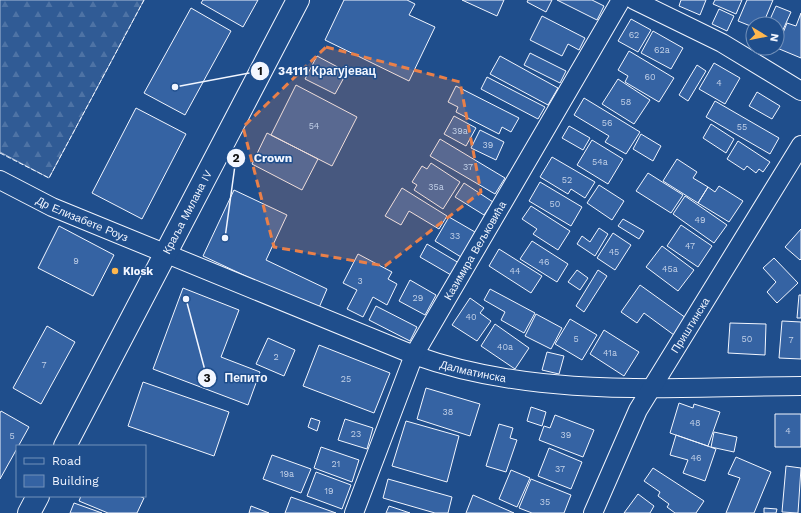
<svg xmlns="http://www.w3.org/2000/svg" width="801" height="513" font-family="'Work Sans',sans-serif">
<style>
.forest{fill:url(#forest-firs);stroke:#a8bbd7}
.building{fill:#3563a3;stroke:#f2f6ff}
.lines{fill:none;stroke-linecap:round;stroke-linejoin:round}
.street-casing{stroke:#f2f6ff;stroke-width:20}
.secondary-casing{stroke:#f2f6ff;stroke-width:24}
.street{stroke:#1f4e8c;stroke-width:18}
.secondary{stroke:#1f4e8c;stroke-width:22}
.fence{stroke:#f2f6ff;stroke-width:1;stroke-dasharray:5 2;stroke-linecap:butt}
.marked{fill:#ea8049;fill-opacity:0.2;stroke:#ea8049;stroke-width:3;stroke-dasharray:8 5;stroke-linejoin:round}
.poi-dot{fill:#ffb74d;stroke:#1f4e8c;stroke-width:1.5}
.labels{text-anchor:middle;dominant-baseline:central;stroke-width:3;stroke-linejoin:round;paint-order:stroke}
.number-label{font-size:9px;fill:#c3d1e8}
.street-label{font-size:11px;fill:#f2f6ff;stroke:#1f4e8c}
.poi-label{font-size:11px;font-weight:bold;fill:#f2f6ff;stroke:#1f4e8c;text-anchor:start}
.leader{fill:none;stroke:#f2f6ff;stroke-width:1.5}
.callout-dot{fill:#f2f6ff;stroke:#1f4e8c;stroke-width:1.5}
.mark-label{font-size:12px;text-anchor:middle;font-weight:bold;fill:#111}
.callout-label{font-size:12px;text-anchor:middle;font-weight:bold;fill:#f2f6ff;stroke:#1f4e8c;stroke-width:3;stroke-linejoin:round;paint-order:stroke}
</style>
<defs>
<pattern id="forest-firs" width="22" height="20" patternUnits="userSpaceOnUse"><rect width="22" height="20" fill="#305b95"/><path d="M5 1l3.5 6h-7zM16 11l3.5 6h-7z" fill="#4e73a5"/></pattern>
</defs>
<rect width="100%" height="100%" fill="#1f4e8c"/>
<path class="forest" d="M0,0H144L49,178L0,152Z"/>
<path class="building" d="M203,0H258L243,27L201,3Z
M344,0H407L415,4L409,15L435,27L409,81L325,40Z
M462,0H504L497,16Z
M528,0H552L546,12L527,2Z
M557,0H592L604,6L597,20Z
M681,0H706L700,15L679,6Z
M715,0H742L736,14L713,4Z
M747,0H773L763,24H753V27L738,21Z
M776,6L791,12L777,43V24H768Z
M191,8L231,31L185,115L144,93Z
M719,9L734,16L727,31L712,24Z
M801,13V58L777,48L787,23L796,26Z
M542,16L585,38L579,50L568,44L562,56L530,40Z
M631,19L651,30L638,52L618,41Z
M653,31L683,48L671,69L641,53Z
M762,48H775L773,53Z
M629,51L674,78L659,102L625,82L628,76L618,70Z
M530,53L566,71L560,83L524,65Z
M317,56L347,72L335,94L305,79Z
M500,56L558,88L548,105L490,74Z
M714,63L740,78L725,104L699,89Z
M697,65L706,71L688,101L679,95Z
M487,77L545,107L538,119L481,89Z
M618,79L650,100L634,124L602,104Z
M296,85L357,117L332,166L271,135Z
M456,86L519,118L511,132L502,127L499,134L456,112L458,107L448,102Z
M757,92L780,106L772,119L749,106Z
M584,98L640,132L626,154L605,142L609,136L574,115Z
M715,101L779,138L770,154L706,117Z
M136,108L186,134L142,219L92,193Z
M454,116L476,128L466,146L444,134Z
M711,124L734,139L726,153L703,138Z
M569,126L590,138L583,150L562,138Z
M480,130L504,142L496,160L471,148Z
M267,133L318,159L302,190L252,164Z
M641,134L661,146L653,161L633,149Z
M440,139L505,178L495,194L430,156Z
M592,140L623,159L608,184L577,165Z
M738,141L770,162L763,172L759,169L756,173L747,166L744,170L727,159Z
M552,157L595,182L585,198L571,189L568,194L540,177Z
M677,159L697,172L693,178L708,187L698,203L663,181Z
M431,163L460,182L443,209L414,190L417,185L412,182L422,166L427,169Z
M648,173L683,195L671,213L636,191Z
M540,182L582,207L571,226L529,201Z
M464,183L493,202L484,215L455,197Z
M599,185L624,201L612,220L587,203Z
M719,186L743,201L729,222L698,203L708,187L715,192Z
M402,188L447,216L439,229L409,211L401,225L385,216Z
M234,190L287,215L266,260L327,289L318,310L203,256Z
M685,196L727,225L714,243L673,214Z
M531,206L570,231L558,250L533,234L537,229L522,219Z
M449,217L475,232L461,257L435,241Z
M623,219L644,231L639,239L618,226Z
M681,225L712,246L698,267L667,246Z
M59,226L114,255L93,296L38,268Z
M599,228L608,234L595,256L577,244L582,236L590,242Z
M801,229V259L800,260L785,247Z
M613,233L631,245L615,270L597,258Z
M532,241L568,264L557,282L520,259Z
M427,244L459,263L451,275L420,257Z
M662,246L694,270L678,291L646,267Z
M499,249L542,276L531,293L489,266Z
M358,254L392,272L388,279L397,284L387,305L373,297L363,317L347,309L357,290L343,283Z
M774,258L798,283L777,303L767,292L776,282L763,268Z
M577,270L588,278L580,290L568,282Z
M598,270L607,276L584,312L576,306Z
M410,280L436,295L425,315L399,301Z
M640,285L686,318L674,335L644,313L637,323L621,312Z
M183,288L239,310L221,357L260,372L248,405L153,369Z
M490,289L535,313L524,333L501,320L505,312L484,300Z
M799,295H801V318H797Z
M470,298L484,308L480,313L491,321L477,341L452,325Z
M376,306L417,327L410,341L369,320Z
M536,314L562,328L551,349L525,336Z
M570,319L597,335L582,360L555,344Z
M782,321L801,322V359L779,358Z
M730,323L766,324L765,355L728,353Z
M495,324L529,348L515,369L481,346Z
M47,326L75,342L41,404L13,388Z
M604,330L639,352L624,376L590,354Z
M268,338L295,350L284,376L256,364Z
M319,345L390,373L374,413L303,386Z
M547,352L564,356L559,374L542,370Z
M143,382L229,412L214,456L128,426Z
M426,388L480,404L470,436L417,419Z
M679,403L693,408L694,404L720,412L708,446L670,433Z
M531,407L546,412L542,426L527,421Z
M1,411L29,427L0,479V413Z
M775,414H801V447H775Z
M555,415L594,430L583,457L539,440L544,426L550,428Z
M311,418L320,421L317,431L308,427Z
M345,419L373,428L367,449L338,440Z
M406,421L459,436L447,482L392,466Z
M499,424L513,428L510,438L517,440L506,472L486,466Z
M714,432L737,437L734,452L711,447Z
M676,435L716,449L705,481L683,473L688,460L670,455Z
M321,447L359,460L352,482L314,468Z
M549,448L582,462L571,489L538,476Z
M272,455L311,469L301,493L263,479Z
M736,457L771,472L754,513H726L740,478L728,474Z
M786,466L801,468L798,513L782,512Z
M653,468L704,501L696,513H675L667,507L669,504L658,496L660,492L644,481Z
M511,470L530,478L517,507L499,499Z
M316,472L351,485L342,509L307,496Z
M388,479L452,497L448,513H435L383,498Z
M531,479L571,495L564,513H532L519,508Z
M638,494L654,506L650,513H624Z
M473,495L514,513H466Z
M81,496H139L144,498L137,513H108L79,501Z
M291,497L336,513H285Z
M74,503L102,513H70Z
M251,506L269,513H249Z
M389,506L410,513H386Z
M764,508L777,509L776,513H764Z"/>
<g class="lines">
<defs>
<g id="street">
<path d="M634,0L722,43L801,91"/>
<path id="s1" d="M0,180L52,207L414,355C536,399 673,387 801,386"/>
<path id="s2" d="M354,513L414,355L621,0"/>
<path id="s3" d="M593,513L638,410L801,145"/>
</g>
<g id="secondary">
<path id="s4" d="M65,446L298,0"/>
<path d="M29,513L38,496"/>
</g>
</defs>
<use href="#street" class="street-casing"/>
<use href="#secondary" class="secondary-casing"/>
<use href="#street" class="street"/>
<use href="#secondary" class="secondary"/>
<path class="fence" d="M0,153L49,178L144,0"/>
</g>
<path class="marked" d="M326,47L460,82L481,192L385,266L274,247L243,127Z"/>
<circle class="poi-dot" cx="115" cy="271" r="4"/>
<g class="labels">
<g class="number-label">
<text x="634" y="35">62</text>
<text x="662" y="50">62a</text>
<text x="650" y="77">60</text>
<text x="719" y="83">4</text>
<text x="626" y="102">58</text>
<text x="607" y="123">56</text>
<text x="314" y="126">54</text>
<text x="742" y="127">55</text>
<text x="460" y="131">39a</text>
<text x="488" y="145">39</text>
<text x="600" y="162">54a</text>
<text x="468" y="167">37</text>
<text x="567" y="180">52</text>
<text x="436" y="187">35a</text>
<text x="555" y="204">50</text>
<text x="700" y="220">49</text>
<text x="455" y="236">33</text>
<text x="690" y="246">47</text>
<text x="614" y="252">45</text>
<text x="76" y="261">9</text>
<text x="544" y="262">46</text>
<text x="670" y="269">45a</text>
<text x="515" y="271">44</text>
<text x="360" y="281">3</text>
<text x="418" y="298">29</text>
<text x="471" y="317">40</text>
<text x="576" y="339">5</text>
<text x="747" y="339">50</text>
<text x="791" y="340">7</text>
<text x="505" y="347">40a</text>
<text x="610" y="353">41a</text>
<text x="276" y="357">2</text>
<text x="44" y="365">7</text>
<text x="346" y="379">25</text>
<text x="448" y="412">38</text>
<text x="695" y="423">48</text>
<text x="788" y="431">4</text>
<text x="356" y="434">23</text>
<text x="566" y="435">39</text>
<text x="12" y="436">5</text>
<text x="696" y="458">46</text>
<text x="336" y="464">21</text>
<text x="560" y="469">37</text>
<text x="287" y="474">19a</text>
<text x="329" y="491">19</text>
<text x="545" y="502">35</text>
</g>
<g class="street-label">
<text stroke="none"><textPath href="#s4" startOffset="264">Краља Милана IV</textPath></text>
<text stroke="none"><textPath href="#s1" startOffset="91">Др Елизабете Роуз</textPath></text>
<text stroke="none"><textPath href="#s2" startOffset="290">Казимира Вељковића</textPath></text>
<text stroke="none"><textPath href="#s3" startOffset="212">Приштинска</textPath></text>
<text stroke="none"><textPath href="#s1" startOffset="511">Далматинска</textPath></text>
</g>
<g class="poi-label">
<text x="123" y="271">Kiosk</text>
</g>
</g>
<path class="leader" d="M175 87L260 71M225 238L236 158M186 299L207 378"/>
<g class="callout-dot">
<circle cx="175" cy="87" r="4"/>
<circle cx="225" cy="238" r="4"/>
<circle cx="186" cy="299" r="4"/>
<circle cx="260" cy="71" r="10"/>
<circle cx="236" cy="158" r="10"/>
<circle cx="207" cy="378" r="10"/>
</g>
<g class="mark-label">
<text x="260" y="75">1</text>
<text x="236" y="162">2</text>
<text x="207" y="382">3</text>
</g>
<g class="callout-label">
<text x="327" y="75">34111 Крагујевац</text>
<text x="273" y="162">Crown</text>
<text x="246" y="382">Пепито</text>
</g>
<rect x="16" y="445" width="130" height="52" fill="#1f4e8c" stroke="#7391ba"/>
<rect x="24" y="458" width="20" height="6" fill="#1f4e8c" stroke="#7391ba"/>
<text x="52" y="465" font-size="12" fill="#f2f6ff">Road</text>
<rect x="24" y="475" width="20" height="12" fill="#3563a3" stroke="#7391ba"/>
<text x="52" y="485" font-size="12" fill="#f2f6ff">Building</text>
<g transform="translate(765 36) rotate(100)"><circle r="19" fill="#1f4e8c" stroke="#7391ba"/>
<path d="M0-3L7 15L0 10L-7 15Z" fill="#ffb74d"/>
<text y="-6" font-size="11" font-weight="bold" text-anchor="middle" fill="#f2f6ff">N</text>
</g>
</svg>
